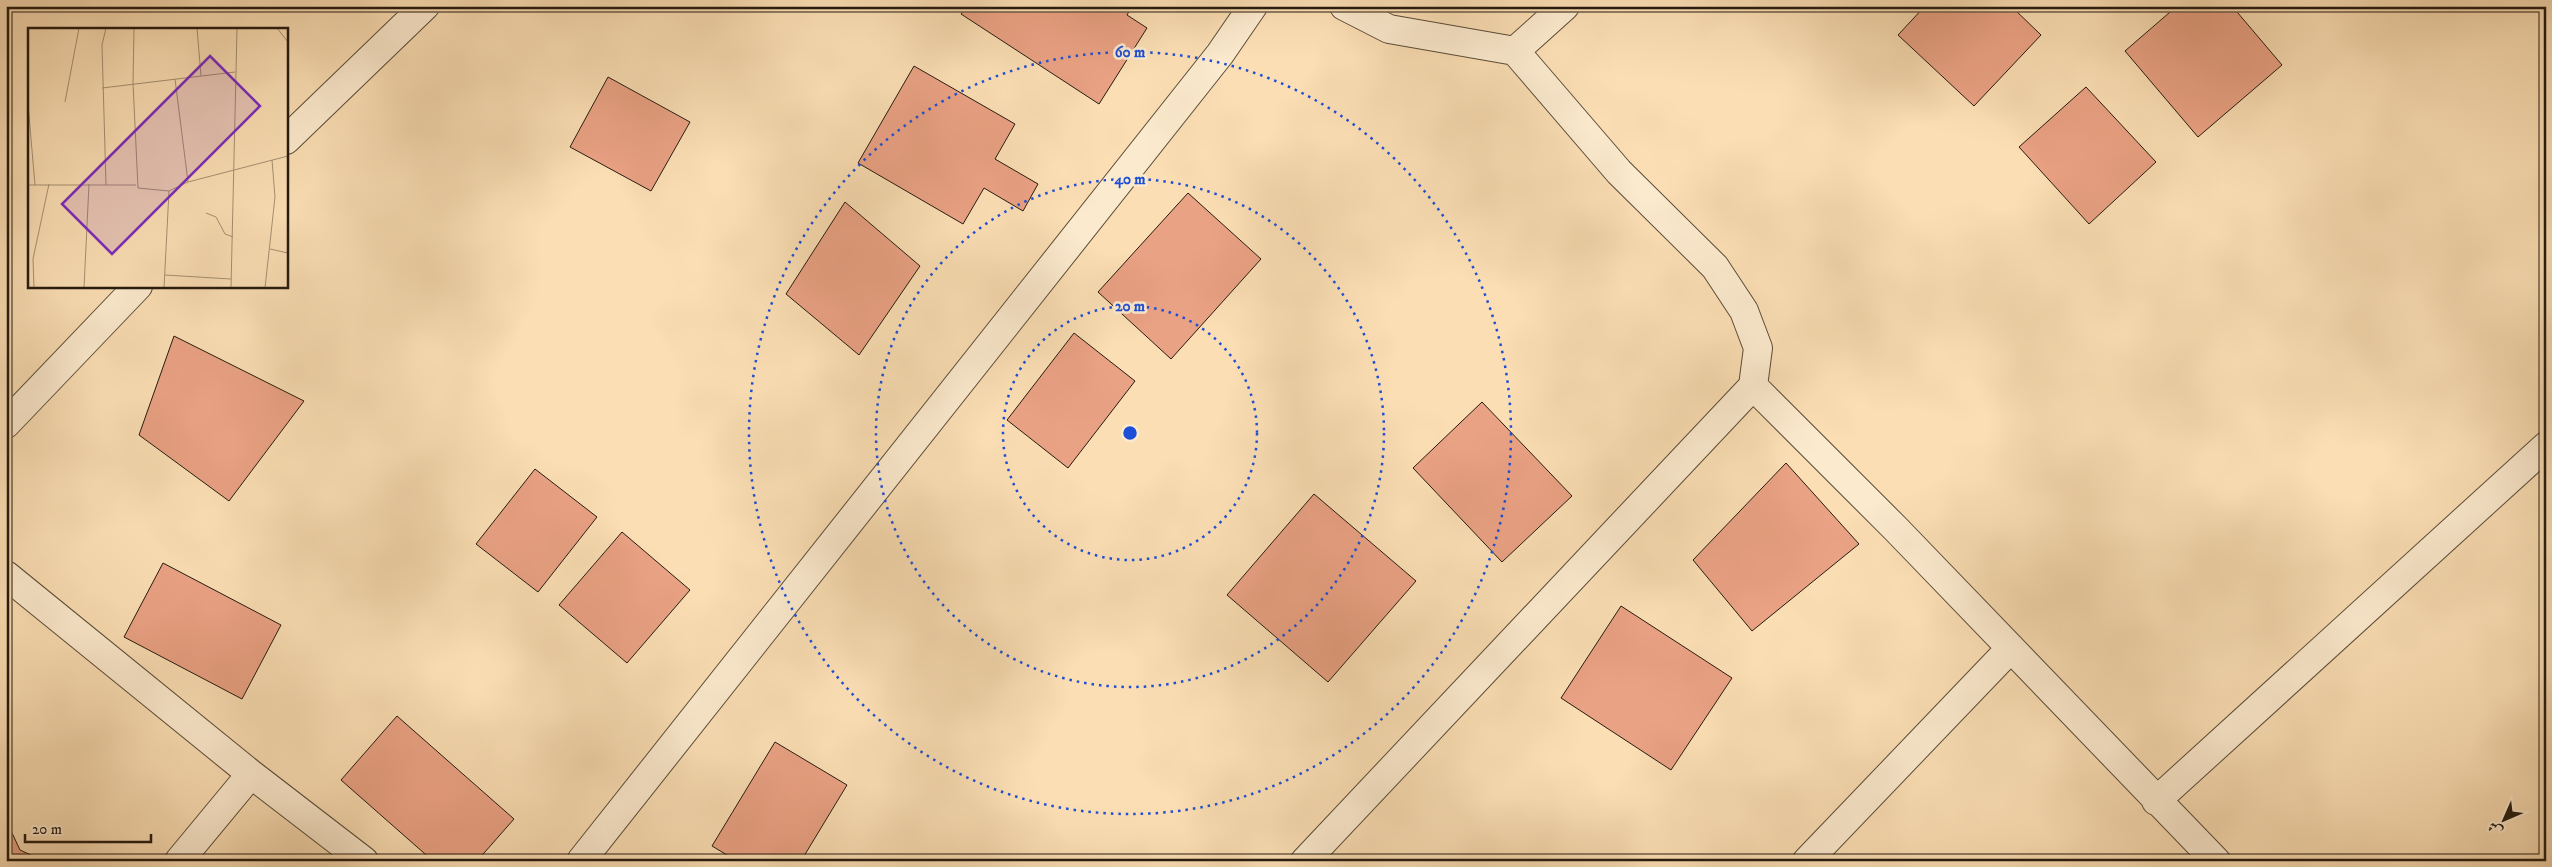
<svg xmlns="http://www.w3.org/2000/svg" width="2552" height="867" font-family="'IM FELL DW Pica',Amiri,serif">
<style>
.building{fill:#eaa284;stroke:#251b0f}
.lines{fill:none;stroke-linecap:round;stroke-linejoin:round}
.minor-casing{stroke:#5a4c38;stroke-width:30}
.minor{stroke:#fceace;stroke-width:28}
.ring{fill:none;stroke:#1d4ed8;stroke-width:2.5;stroke-dasharray:2.5 5}
.inset-road{fill:none;stroke:#a59072;stroke-width:1}
.view{fill:#7b2cbf;fill-opacity:0.15;stroke:#7b2cbf;stroke-width:2.5}
.inset-edge{fill:none;stroke:#251b0f;stroke-width:2.5}
.centre{fill:#1d4ed8;stroke:#fceace;stroke-width:2.5}
.ring-label{font-size:15px;text-anchor:middle;font-weight:bold;fill:#1d4ed8;stroke:#fceace;stroke-width:5;stroke-linejoin:round;paint-order:stroke}
</style>
<rect width="100%" height="100%" fill="#fbdeb4"/>
<filter id="stains"><feTurbulence type="fractalNoise" baseFrequency=".004" numOctaves="4"/><feColorMatrix values="0 0 0 0 .2 0 0 0 0 .09 0 0 0 0 .02 0 0 0 .5 -.17"/></filter>
<radialGradient id="worn" r=".72"><stop offset=".6" stop-color="#630" stop-opacity="0"/><stop offset="1" stop-color="#630" stop-opacity=".3"/></radialGradient>
<path class="building" d="M967,6H1132L1127,15L1147,28L1099,104L961,14Z
M1925,6H2011L2041,35L1974,106L1898,35Z
M2177,6H2232L2282,65L2198,137L2125,51Z
M914,66L1015,124L995,159L1038,184L1023,211L984,188L963,224L858,163Z
M608,77L690,122L651,191L570,147Z
M2086,87L2156,162L2089,224L2019,147Z
M1188,193L1261,259L1171,359L1098,292Z
M845,202L920,266L859,355L786,294Z
M1074,333L1135,381L1068,468L1007,420Z
M174,336L304,401L229,501L139,435Z
M1482,402L1572,496L1502,562L1413,468Z
M1786,463L1859,544L1752,631L1693,560Z
M535,469L597,517L538,592L476,544Z
M1314,494L1416,581L1328,682L1227,595Z
M622,532L690,590L627,663L559,605Z
M163,563L281,625L242,699L124,637Z
M1621,606L1732,678L1671,770L1561,698Z
M397,716L514,819L477,861H433L341,780Z
M775,742L847,785L801,861H737L712,846Z
M6,820L20,850L31,855L32,861H6Z"/>
<g class="lines">
<defs>
<path id="minor" d="M1515,51L1565,6
M286,140L425,6
M1753,386L1896,529L2216,861
M6,424L138,286
M6,575L251,774L364,861
M2156,801L2546,446
M179,861L251,774
M581,861L1220,54L1253,6
M1305,861L1753,386L1758,348L1744,311L1715,267L1619,172L1515,51L1389,29L1344,6
M1807,861L2011,648"/>
</defs>
<use href="#minor" class="minor-casing"/>
<use href="#minor" class="minor"/>
</g>
<g class="ring">
<circle cx="1130" cy="433" r="127"/>
<circle cx="1130" cy="433" r="254"/>
<circle cx="1130" cy="433" r="381"/>
</g>
<g transform="translate(28 28)">
<rect width="260" height="260" fill="#fbdeb4"/>
<path class="inset-road" d="M78,0L74,17L78,157M106,0L105,55L110,160L141,163L160,154L260,128M169,0L173,48M249,0L260,14M147,51L160,154M74,60L207,44M37,74L51,0M0,76L7,157M0,157H108M178,185L188,189L197,206L205,209M242,221L260,225M137,247L203,251M6,260L5,231L21,156M56,260L61,156M136,260L141,163M203,260L209,0M237,260L247,169L244,132"/>
<path class="view" d="M182,28L232,78L84,226L34,176Z"/>
<rect width="260" height="260" class="inset-edge"/>
</g>
<circle cx="1130" cy="433" r="8" class="centre"/>
<g class="ring-label">
<text x="1130" y="57">60 m</text>
<text x="1130" y="184">40 m</text>
<text x="1130" y="311">20 m</text>
</g>
<rect width="2552" height="867" fill="none" stroke="#fbdeb4" stroke-width="25"/>
<rect x="8" y="8" width="2537" height="852" fill="none" stroke="#251b0f" stroke-width="2.5"/>
<rect x="12" y="12" width="2527" height="842" fill="none" stroke="#251b0f"/>
<g transform="translate(2504 820) rotate(225)" stroke="#fceace" stroke-width="4" paint-order="stroke">
<path d="M0-4L9 19L0 12L-9 19Z" fill="#251b0f"/>
<text y="-8" font-size="14" font-weight="bold" text-anchor="middle" fill="#251b0f">ش</text>
</g>
<path d="M25 834v8h126v-8" fill="none" stroke="#251b0f" stroke-width="2.5"/>
<text x="32" y="834" font-size="15" fill="#251b0f" stroke="#fceace" stroke-width="4" paint-order="stroke">20 m</text>
<rect width="100%" height="100%" filter="url(#stains)"/>
<rect width="100%" height="100%" fill="url(#worn)"/>
</svg>
